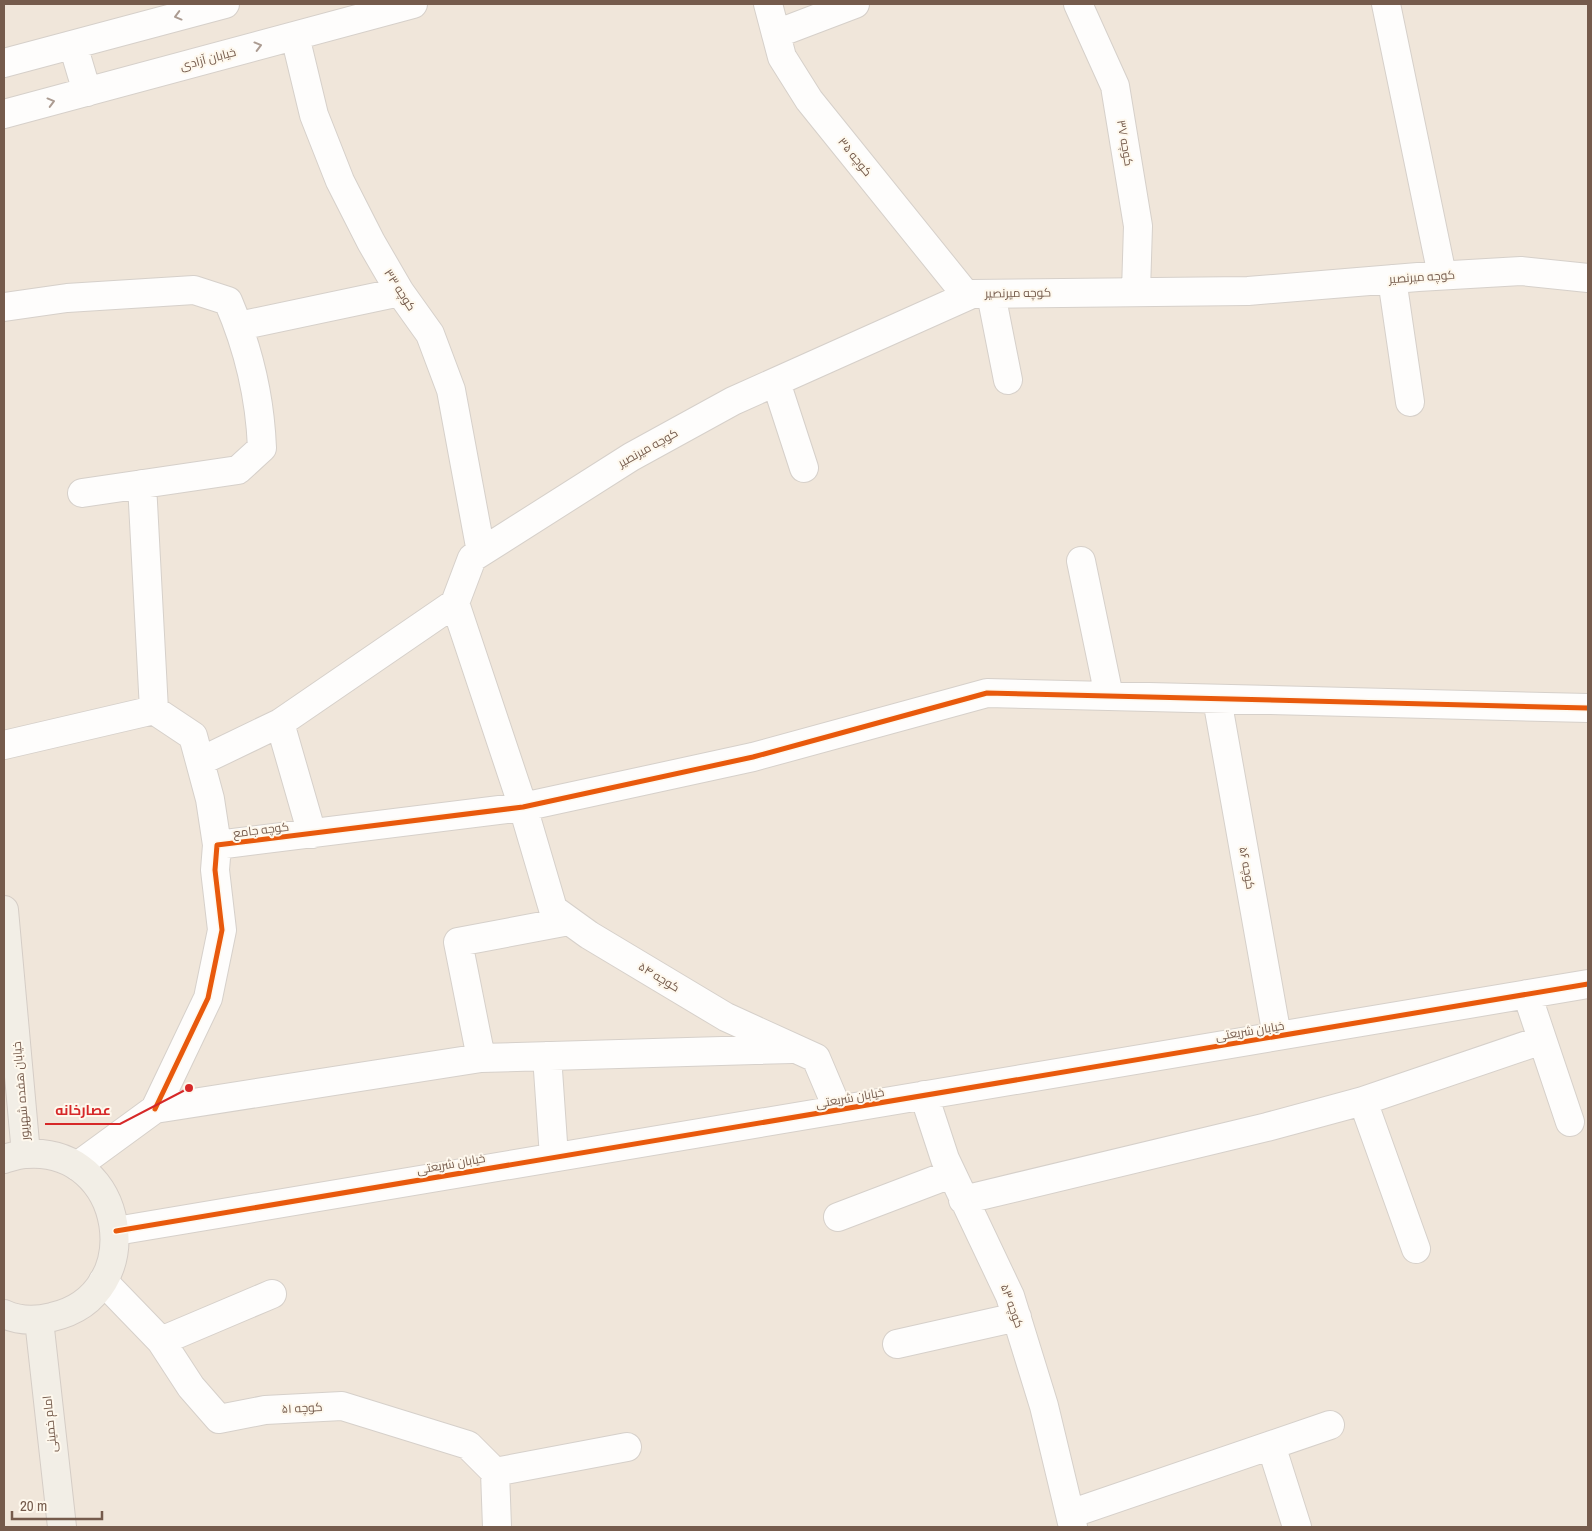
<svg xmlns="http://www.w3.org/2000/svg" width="1592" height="1531" font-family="'Archivo Narrow',Cairo,sans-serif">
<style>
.residential{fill:#f0e6da}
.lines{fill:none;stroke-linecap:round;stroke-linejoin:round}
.minor-casing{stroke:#d6d0ca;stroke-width:30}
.major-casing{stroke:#d5cdc6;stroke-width:30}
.minor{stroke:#fefdfc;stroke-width:28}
.major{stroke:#f2eee6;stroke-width:28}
.cycleway-casing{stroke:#fef8ed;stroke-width:8}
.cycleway{stroke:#e8590c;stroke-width:5}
.oneway{stroke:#ac9c92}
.labels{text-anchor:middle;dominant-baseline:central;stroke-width:4;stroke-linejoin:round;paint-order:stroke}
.street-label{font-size:12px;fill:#755b4c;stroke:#fef8ed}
.leader{fill:none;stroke:#d62828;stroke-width:2}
.callout-dot{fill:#d62828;stroke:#fef8ed;stroke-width:2}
.callout-label{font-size:14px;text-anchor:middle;font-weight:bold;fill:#d62828;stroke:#fef8ed;stroke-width:4;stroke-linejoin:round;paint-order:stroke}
</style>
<rect width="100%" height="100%" fill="#f7f3ec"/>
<path class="residential" d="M4,4H1588V1527H4Z"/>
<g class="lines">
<defs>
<path id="minor" d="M768,4L782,57L809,100L967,296
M1078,4L1115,86L1138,226L1136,291
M1386,4L1442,275
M776,34L855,4
M295,36L314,115L340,181L371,242L400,292L430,334L451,390L481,552
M73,45L87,92
M4,63L225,4
M4,114L413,4
M1392,279L1410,402
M991,294L1008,380
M4,307L67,298L194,290L228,301C248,347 260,398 262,448L238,470L82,493
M239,326L400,292
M776,382L804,468
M142,484L154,710
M1081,561L1109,696
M455,603L472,558L631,457L733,401L972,294L1248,291L1418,277L1521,271L1588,278
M1217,699L1277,1036
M280,723L312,834
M4,745L154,710L193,736L210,799L217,845
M201,761L280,723L455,603L523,807L553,909L589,935L726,1017L816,1058L838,1110
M1527,994L1570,1122
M547,1056L554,1157
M481,1058L458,942L569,921
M924,1095L945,1159L1010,1296L1044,1406L1073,1527
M1363,1101L1416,1249
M155,1109L208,998L222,930L215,870L217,845L523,807L753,757L987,693L1588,708
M77,1166L155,1109L481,1058L792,1049
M963,1200L1267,1127L1363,1101L1542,1040
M838,1217L951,1174
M116,1231L1588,984
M103,1281L161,1341L191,1387L219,1419L265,1410L342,1406L468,1445L495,1472L497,1527
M161,1341L272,1294
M897,1344L1017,1317
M1271,1445L1297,1527
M495,1472L627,1447
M1070,1514L1330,1425"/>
<path id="major" d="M4,910L26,1154
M4,1159C11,1157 19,1154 26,1154C126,1146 150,1295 52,1317C36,1321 19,1321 4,1314
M39,1320L62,1527"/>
</defs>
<use href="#minor" class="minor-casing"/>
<use href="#major" class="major-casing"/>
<use href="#minor" class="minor"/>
<use href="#major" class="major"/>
<defs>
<path id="cycleway" d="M155,1109L208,998L222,930L215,870L217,845L523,807L753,757L987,693L1588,708
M116,1231L1588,984"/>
</defs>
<use href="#cycleway" class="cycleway-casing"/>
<use href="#cycleway" class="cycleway"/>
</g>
<defs><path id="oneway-chevron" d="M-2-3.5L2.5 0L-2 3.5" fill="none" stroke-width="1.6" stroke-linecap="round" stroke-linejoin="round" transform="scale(1.25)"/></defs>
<g class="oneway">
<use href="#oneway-chevron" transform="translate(178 16) rotate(165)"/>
<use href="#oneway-chevron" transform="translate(258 46) rotate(-15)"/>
<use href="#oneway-chevron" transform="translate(51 102) rotate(-15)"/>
</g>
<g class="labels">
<g class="street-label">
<text transform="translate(208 59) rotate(-15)">خیابان آزادی</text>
<text transform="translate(1125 143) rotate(80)">کوچه ۳۷</text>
<text transform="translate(855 157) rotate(51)">کوچه ۳۵</text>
<text transform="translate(1422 277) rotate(-4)">کوچه میرنصیر</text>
<text transform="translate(400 290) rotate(57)">کوچه ۳۳</text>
<text transform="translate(1018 293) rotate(-1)">کوچه میرنصیر</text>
<text transform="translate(648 448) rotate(-29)">کوچه میرنصیر</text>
<text transform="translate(261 830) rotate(-7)">کوچه جامع</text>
<text transform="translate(1247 868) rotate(80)">کوچه ۵۶</text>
<text transform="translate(659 977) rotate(31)">کوچه ۵۴</text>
<text transform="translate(1250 1031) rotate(-9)">خیابان شریعتی</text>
<text transform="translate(21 1091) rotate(-95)">خیابان هفده شهریور</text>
<text transform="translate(850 1098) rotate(-10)">خیابان شریعتی</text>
<text transform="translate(451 1164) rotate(-10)">خیابان شریعتی</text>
<text transform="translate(1012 1306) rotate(70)">کوچه ۵۳</text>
<text transform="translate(302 1408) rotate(-3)">کوچه ۵۱</text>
<text transform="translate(50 1424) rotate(-96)">امام خمینی</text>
</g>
</g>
<path class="leader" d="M189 1088L120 1124H45"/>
<circle class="callout-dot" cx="189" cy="1088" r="5"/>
<g class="callout-label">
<text x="83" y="1115">عصارخانه</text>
</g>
<rect width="1592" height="1531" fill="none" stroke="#755b4c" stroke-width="10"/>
<path d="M12 1511v8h90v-8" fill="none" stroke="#755b4c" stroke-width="2.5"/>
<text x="20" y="1511" font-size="15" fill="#755b4c" stroke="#fef8ed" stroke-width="4" paint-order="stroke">20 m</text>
</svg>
